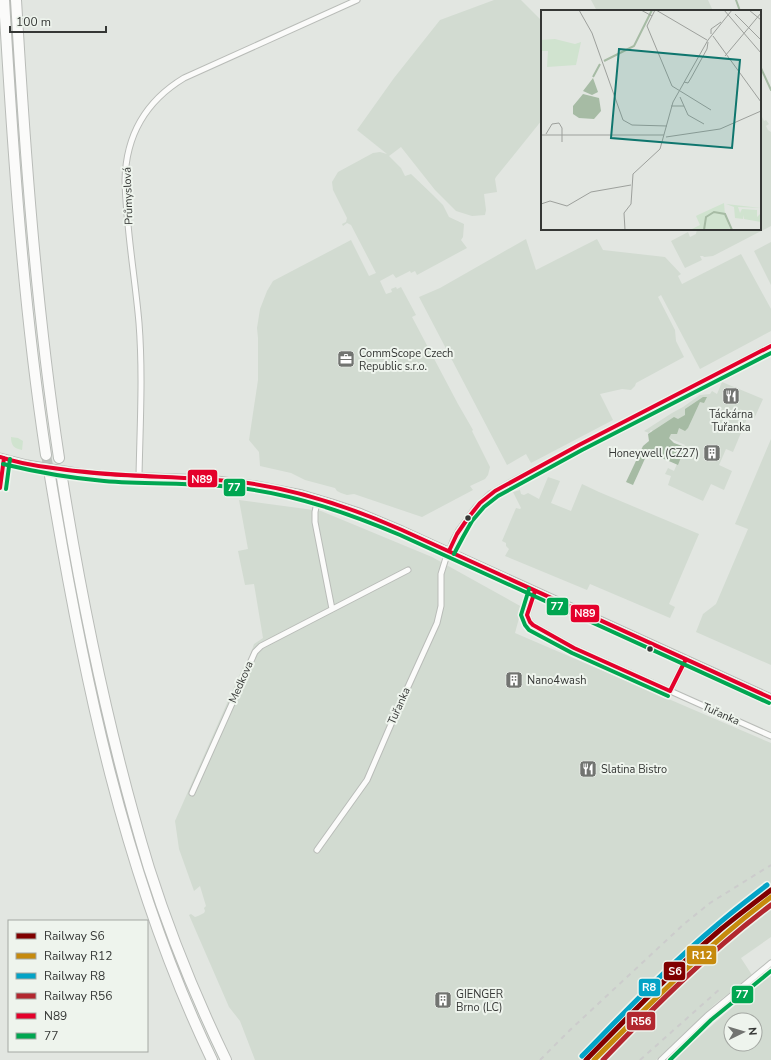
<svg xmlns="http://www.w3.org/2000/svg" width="771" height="1060" font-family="'Nunito Sans',sans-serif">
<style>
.built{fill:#d2dbd1;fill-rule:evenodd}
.green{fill:#d0e3cf}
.water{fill:#a6bba4}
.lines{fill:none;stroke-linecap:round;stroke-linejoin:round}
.stream{stroke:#a6bba4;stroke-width:2}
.highway-tunnel{stroke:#bfc3bf;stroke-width:10;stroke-dasharray:10 5;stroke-linecap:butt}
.street-casing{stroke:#b9bcb8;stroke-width:7}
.secondary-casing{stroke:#b9bcb8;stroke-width:9}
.highway-casing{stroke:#b9bcb8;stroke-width:12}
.street{stroke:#fbfbfa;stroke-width:5}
.secondary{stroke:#fbfbfa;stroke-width:7}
.highway{stroke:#fbfbfa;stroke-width:10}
.rail{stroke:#ccc;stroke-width:2;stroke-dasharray:5 5;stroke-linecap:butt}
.secondary-bridge-casing{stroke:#b9bcb8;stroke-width:9;stroke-linecap:butt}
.secondary-bridge{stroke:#fbfbfa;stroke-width:7}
.bus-1-casing{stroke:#eef4ed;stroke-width:7}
.bus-2-casing{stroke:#eef4ed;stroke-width:7}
.bus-1{stroke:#e4002b;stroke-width:4}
.bus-2{stroke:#00a651;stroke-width:4}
.rail-1-casing{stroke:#eef4ed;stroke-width:8}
.rail-2-casing{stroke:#eef4ed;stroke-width:8}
.rail-3-casing{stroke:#eef4ed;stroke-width:8}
.rail-4-casing{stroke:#eef4ed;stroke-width:8}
.rail-1{stroke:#800000;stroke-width:5}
.rail-2{stroke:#c68a0d;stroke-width:5}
.rail-3{stroke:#03a3c6;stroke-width:5}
.rail-4{stroke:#b2272f;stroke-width:5}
.bus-dot{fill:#353735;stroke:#eef4ed;stroke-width:1.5}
.labels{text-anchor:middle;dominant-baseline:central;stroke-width:4;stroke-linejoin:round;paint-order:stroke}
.street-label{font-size:11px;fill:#353735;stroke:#eef4ed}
.poi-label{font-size:11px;fill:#353735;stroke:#eef4ed;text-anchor:start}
.inset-river{fill:none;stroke:#a6bba4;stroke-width:2}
.inset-road{fill:none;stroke:#9da09c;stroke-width:1}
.view{fill:#0f766e;fill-opacity:0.15;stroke:#0f766e;stroke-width:2}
.inset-edge{fill:none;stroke:#353735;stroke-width:2}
.line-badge{stroke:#eef4ed;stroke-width:1.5}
.badge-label{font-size:11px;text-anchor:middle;font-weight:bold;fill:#fff}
</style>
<rect width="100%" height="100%" fill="#e2e6e1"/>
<path class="built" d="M494,0H521L542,21V120L496,177L495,179L497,192L484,194L486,210L485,215L472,216L456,211L435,190L401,147L389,156L401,168L405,176L411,174L433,195L443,205L449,217L464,224L463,237L461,240L467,248L417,275L415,271L411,273L410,271L396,278L393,274L380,281L386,294L392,292L391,289L396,287L397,289L401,287L416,315L412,317L458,404L473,430L472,431L490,467L488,475L485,479L470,486L473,490L422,517L354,494L347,495L341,493L337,491L335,488L305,480L291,473L260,466L259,452L249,440L258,380V338L257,328L260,309L267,291L273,281L351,240L369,276L376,273L351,225L347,223L343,226L342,224L346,222L347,218L333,190L332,182L338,172L373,153L380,152L387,154L357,130L394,78L440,20Z
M591,0H708L713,11H597Z
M760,113L764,121L766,120L769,124L766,126L768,130L771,132V226L713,256L704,257L703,256H700L702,260L685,268L671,241L688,232L690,237L696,234L697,229H760Z
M526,239L536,270L597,239L603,250L665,257L681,274L678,276L682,284L741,254L771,309V331L700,369L661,295L658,297L675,330L676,341L684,357L636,383L635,386L631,390L622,389L600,394L613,420L531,463L526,454L507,465L419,297L440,288Z
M771,242V285L754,251Z
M722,382L763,399L754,419L748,416L733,452L726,449L719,465L732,471L724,490L711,484L703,501L668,485L671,476L665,474L668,468L674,471L685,445L651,430L649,433L644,431L672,413L683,407L700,395L710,394L712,391L717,394Z
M771,439V665L696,632L703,614L716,604L748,529L735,524Z
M548,477L560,481L551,503L571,511L582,484L599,492L699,534L669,604L675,607L670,618L590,584L587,590L505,556L509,549L506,546V543L502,541L516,508L520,509L521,508L513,492L520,490L521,494L524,495L528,493L539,499Z
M239,500L321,511L432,557L522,607L515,633L771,743V937L741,958L752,975L715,1004L656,1060H255L240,1021L229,1007L189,915L191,914L195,917L198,916L204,913L205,911L204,908L206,906L200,886L194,891L179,849L175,821L243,667L248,662L254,644L263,638L254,584L245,585L238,551L248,549Z
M771,973V1060H673ZM731,1020H755V1044H731Z"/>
<path class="green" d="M11,437L18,438L23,441L22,450C14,448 11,446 11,437Z"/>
<path class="water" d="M703,397H707L704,403L700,402L688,428L685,431L679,428L677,434H671L669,438L674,443L685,447L678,465L648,452L633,485L626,482L643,446L649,441L648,434L674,417L678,419L685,415V409Z"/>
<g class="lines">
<path class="stream" d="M736,0L740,11
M760,66L771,90"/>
<path class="highway-tunnel" d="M46,455L50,476"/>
<defs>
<path id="street" d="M139,476C140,425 143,374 139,323C135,276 126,228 125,180C126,136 146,101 184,78L357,0
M318,498L315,512V522L332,609
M535,591L527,615L530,622L533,625L574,648L771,736
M670,691L686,659
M192,793L255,652L261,646L408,570
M317,850L367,780L392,722L437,623L441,606V574L445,561L453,541L459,530L476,507L490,494L511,482L771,346
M661,1060L707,1016L771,963"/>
<path id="secondary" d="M0,457L27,464
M83,473L120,476L209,479L256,485L302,494L332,503L359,512L402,530L771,698"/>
<path id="highway" d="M4,0C13,152 23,304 46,455
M16,0C25,153 36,306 59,458
M50,476C83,676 124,877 212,1060
M62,478C83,609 110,740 149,868C170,934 196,998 226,1060"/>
</defs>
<use href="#street" class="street-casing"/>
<use href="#secondary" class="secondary-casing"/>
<use href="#highway" class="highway-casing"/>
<use href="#street" class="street"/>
<use href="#secondary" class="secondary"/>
<use href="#highway" class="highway"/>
<path class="rail" d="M540,1060L570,1030L684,924L710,903L771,865
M640,1060L721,988"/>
<defs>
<path id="secondary-bridge" d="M27,464L83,473"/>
</defs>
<use href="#secondary-bridge" class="secondary-bridge-casing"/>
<use href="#secondary-bridge" class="secondary-bridge"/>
<defs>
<path id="bus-1" d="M0,457C17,463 35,466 53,468C115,478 178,475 240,482C297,489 350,507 402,530L771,698
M0,488L4,458
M449,551L457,534L468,518L480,503L495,491L579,445L771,346
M535,591L527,615L530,622L533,625L574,648L670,691L686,659"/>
<path id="bus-2" d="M3,464C36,472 70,478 104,481C150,485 195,482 240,488C296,495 348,513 400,535L769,703
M6,489L10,459
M454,554L463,537L472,521L484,507L498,496L582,450L771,353
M529,589L521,615L525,625L529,630L572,653L668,696
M670,1060L711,1020L771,971"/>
</defs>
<use href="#bus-1" class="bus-1-casing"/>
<use href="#bus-2" class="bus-2-casing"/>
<use href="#bus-1" class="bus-1"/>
<use href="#bus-2" class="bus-2"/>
<defs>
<path id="rail-1" d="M586,1060C630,1015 673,970 720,930C737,916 754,903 771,890"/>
<path id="rail-2" d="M594,1060C651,1003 706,946 771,897"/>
<path id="rail-3" d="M582,1056C626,1011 669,965 717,925C733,911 750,898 767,885"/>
<path id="rail-4" d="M603,1060C656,1005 710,951 771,905"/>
</defs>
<use href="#rail-1" class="rail-1-casing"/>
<use href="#rail-2" class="rail-2-casing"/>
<use href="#rail-3" class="rail-3-casing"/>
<use href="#rail-4" class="rail-4-casing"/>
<use href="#rail-1" class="rail-1"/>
<use href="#rail-2" class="rail-2"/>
<use href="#rail-3" class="rail-3"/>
<use href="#rail-4" class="rail-4"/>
</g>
<defs>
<symbol id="office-square" viewBox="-11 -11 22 22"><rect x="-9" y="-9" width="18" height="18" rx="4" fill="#727471" stroke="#eef4ed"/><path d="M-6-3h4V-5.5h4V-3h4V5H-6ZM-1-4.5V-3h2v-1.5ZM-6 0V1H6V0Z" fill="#fff"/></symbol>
<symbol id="restaurant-square" viewBox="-11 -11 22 22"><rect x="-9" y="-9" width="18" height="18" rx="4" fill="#727471" stroke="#eef4ed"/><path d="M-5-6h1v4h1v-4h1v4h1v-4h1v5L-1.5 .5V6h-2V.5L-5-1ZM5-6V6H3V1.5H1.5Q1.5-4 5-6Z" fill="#fff"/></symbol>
<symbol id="building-square" viewBox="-11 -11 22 22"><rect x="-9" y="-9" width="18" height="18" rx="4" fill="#727471" stroke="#eef4ed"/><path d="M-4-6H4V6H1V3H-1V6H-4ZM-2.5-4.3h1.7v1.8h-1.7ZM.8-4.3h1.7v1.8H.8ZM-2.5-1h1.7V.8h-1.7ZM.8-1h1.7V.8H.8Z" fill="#fff"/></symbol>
</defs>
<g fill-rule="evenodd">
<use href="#office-square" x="336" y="349" width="20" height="20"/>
<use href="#restaurant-square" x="721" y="386" width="20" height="20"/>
<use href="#building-square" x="702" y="443" width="20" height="20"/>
<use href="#building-square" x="504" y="670" width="20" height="20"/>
<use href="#restaurant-square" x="578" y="759" width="20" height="20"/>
<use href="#building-square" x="433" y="990" width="20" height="20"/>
</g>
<g class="bus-dot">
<circle cx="468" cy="518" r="3.5"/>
<circle cx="650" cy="649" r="3.5"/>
</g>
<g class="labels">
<g class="street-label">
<text transform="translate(128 196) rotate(-92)">Průmyslová</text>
<text transform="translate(241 682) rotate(-66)">Medkova</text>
<text transform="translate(399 706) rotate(-66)">Tuřanka</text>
<text transform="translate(721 714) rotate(24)">Tuřanka</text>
</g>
<g class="poi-label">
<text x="359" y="353">CommScope Czech<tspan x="359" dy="13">Republic s.r.o.</tspan></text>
<text x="731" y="414" text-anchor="middle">Táckárna<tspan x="731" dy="13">Tuřanka</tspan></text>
<text x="699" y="453" text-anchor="end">Honeywell (CZ27)</text>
<text x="527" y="680">Nano4wash</text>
<text x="601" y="769">Slatina Bistro</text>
<text x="456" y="994">GIENGER<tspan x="456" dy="13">Brno (LC)</tspan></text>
</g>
</g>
<g transform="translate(541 10)">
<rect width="220" height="220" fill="#e2e6e1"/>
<path d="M14,29L34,34L40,32L35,55L6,57L7,41H0V30ZM183,193L184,205L189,219L149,220L159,215L155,206L159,204ZM185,194L220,198L197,197L199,203L201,199L216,200V207L220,203V212L203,209V205L202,209L194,208L193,197Z" fill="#d0e3cf"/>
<path d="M52,68L57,82L51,85L42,81ZM42,84L58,88L60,101L53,109L38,108L32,104V96Z" fill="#a6bba4"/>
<path class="inset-river" d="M63,51L93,36L111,0M52,67L59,54M163,220L165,207L173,202L184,204L191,220"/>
<path class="inset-road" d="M38,0L51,23L82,110L91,115L126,116M100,0L111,6M114,0L106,16L131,76L170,100M115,0L166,30M183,0L220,43M208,0L220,10M194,4L220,30M170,24V19L180,12M172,26L220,92M184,46L220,3M143,72L147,73L150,68L166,39L167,32M139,87L147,105L163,114M130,96H143M5,124L11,114L18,113L21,118V132M0,125H123M125,127L179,119L220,101M0,194L9,191L26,196L50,182L90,175M84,220L83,203L90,194L92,164L119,139L132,92L167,30L191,0"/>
<path class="view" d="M78,39L199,50L191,138L70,128Z"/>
<rect width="220" height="220" class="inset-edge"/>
</g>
<g class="line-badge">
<rect x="187" y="469" width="31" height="19" rx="4" fill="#e4002b"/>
<rect x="223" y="478" width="23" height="19" rx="4" fill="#00a651"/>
<rect x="546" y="597" width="23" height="19" rx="4" fill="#00a651"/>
<rect x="570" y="604" width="30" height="19" rx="4" fill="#e4002b"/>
<rect x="686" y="945" width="31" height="20" rx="4" fill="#c68a0d"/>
<rect x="663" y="961" width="23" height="20" rx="4" fill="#800000"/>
<rect x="638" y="978" width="23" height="19" rx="4" fill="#03a3c6"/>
<rect x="731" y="985" width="23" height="19" rx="4" fill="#00a651"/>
<rect x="626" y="1011" width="30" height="20" rx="4" fill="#b2272f"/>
</g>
<g class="badge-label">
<text x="202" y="483">N89</text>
<text x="234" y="491">77</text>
<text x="557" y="610">77</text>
<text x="585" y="617">N89</text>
<text x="702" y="959">R12</text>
<text x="675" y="975">S6</text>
<text x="649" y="991">R8</text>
<text x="742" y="998">77</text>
<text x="641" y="1025">R56</text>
</g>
<rect x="8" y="920" width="140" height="132" fill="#eef4ed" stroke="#a4a8a3"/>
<rect x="16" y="933" width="20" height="6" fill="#800000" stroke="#a4a8a3"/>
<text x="44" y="940" font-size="12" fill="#353735">Railway S6</text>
<rect x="16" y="953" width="20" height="6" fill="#c68a0d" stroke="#a4a8a3"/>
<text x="44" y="960" font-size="12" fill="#353735">Railway R12</text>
<rect x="16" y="973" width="20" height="6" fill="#03a3c6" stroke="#a4a8a3"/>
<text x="44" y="980" font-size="12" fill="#353735">Railway R8</text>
<rect x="16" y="993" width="20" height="6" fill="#b2272f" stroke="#a4a8a3"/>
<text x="44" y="1000" font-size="12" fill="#353735">Railway R56</text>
<rect x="16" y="1013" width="20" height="6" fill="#e4002b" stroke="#a4a8a3"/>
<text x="44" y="1020" font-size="12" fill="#353735">N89</text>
<rect x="16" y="1033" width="20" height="6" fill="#00a651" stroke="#a4a8a3"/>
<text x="44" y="1040" font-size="12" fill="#353735">77</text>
<g transform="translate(743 1032) rotate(85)"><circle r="19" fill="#eef4ed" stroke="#a4a8a3"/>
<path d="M0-3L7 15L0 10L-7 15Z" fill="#727471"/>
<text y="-6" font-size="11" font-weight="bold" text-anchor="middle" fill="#353735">N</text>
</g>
<path d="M10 26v6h96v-6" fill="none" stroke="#353735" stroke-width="2"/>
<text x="16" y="26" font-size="12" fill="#353735" stroke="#eef4ed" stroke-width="3" paint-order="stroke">100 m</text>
</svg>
